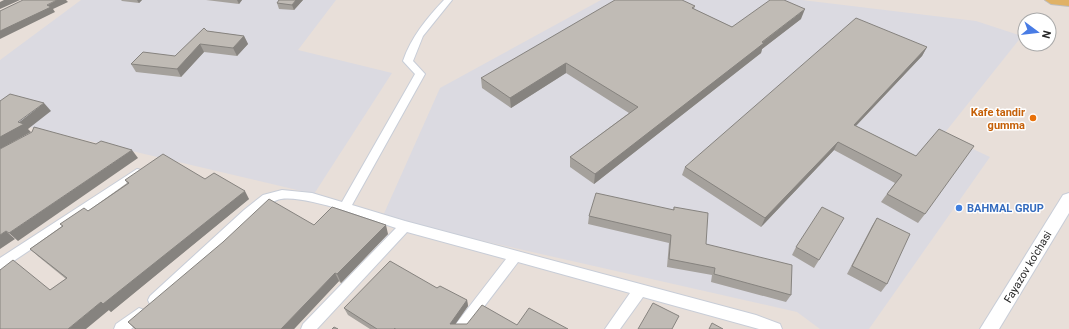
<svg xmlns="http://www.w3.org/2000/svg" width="1069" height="329" font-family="Roboto,sans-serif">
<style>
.industrial{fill:#dbdae1}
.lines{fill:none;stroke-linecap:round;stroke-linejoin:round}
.minor-casing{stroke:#c8cdd7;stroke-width:2}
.secondary-casing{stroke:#c8cdd7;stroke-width:2}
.primary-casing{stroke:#bebebe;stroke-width:2}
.minor{fill:#fff;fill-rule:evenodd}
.secondary{fill:#fff;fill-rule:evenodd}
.primary{fill:#e0b266;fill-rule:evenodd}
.wall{fill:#a5a19c}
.shaded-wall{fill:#86837f}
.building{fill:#c0bbb5;stroke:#86837f}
.food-dot{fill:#e8710a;stroke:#fff;stroke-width:1.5}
.shop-dot{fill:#3f7fe0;stroke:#fff;stroke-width:1.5}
.labels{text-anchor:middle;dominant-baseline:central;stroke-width:3;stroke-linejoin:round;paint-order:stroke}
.food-label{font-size:11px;font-weight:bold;fill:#c56008;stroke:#fff;text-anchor:end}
.shop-label{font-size:11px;font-weight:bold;fill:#366cbe;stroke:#fff;text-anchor:start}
.street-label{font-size:11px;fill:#272727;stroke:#fff}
</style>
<rect width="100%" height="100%" fill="#e8dfd9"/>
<path class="industrial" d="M81,0H336L298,50L392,73L314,194L0,120V60Z
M601,0H802L976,21L1022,36L943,135L990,157L869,329H820L797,312L382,218L440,88Z"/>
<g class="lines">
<defs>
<path id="minor" d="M444,0H452L423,36L413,61L425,74L352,205L405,221L756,315L780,324L782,329H759L643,297L620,329H605L630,293L518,262L467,329H452L506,259L407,232L317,329H301L303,324L396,228C368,219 307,195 281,199C259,202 180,285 160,304L155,306L150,304L148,300L150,296L244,210L263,195L282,190L312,193L342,202L415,74L403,61C411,37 427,18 444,0Z
M137,169L141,170L143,173L141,176L0,270V258Z
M139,308L144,310L146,314L144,318L131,329H114L116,324Z"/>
<path id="secondary" d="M1069,193V213L999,329H980L1063,195Z"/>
<path id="primary" d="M1045,0H1069V6L1051,4Z"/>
</defs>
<use href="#minor" class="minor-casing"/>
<use href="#secondary" class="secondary-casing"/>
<use href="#primary" class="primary-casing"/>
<use href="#minor" class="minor"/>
<use href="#secondary" class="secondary"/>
<use href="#primary" class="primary"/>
</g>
<path class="wall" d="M121,0H142L139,3L122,1Z
M206,0H242L239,4Z
M279,0H303L294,10L279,9L277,3Z
M695,6L694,9L732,27L801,19L762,49L761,53L594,184L570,167V157L629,113L566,73L511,108L482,88L481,78Z
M207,31L244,36L248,44L237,56L204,52L181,77L136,72L131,64L175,56Z
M927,47L922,56L856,126L916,156L925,214L918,223L881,202L895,183L834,150L761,227L682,175L685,167Z
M205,179L249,199L111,312L109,310L50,290L66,279L39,257L30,249L62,226L60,224L88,211L127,183L125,180Z
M674,207L706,244L791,295L786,302L711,282L712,275L667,267L669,243L588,224L589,216L673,210Z
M877,218L887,284L881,292L847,274L872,226Z
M314,225L388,234L341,283L339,281L294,329H135L128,322Z
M796,247L819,260L814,268L792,255Z
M437,288L467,300L468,306L455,324L517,325L568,329H370L348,315L344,308Z"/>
<path class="shaded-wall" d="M4,0H20L0,9V2Z
M57,0H66L68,2L53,9L55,12L0,39V31Z
M137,0H142L139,3Z
M237,0H242L239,4Z
M296,0H303L294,10L292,5Z
M805,9L801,19L762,49L761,53L594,184L595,174Z
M244,36L248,44L237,56L233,48Z
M200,44L204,52L181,77L177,69Z
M927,47L922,56L849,133L854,125Z
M566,63V73L511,108L510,98Z
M44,103L51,111L28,129L31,132L0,149V137Z
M838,142L834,150L761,227L765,218Z
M132,150L138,158L18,241L9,233Z
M245,191L249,199L111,312L103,304Z
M386,225L388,234L341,283L337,274Z
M6,231L15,239L0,249V235Z
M335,273L339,281L294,329H281Z
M467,300L468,306L452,329L450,324Z
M101,302L109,310L86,329H68Z"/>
<path class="building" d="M23,0H57L47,5L51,7L0,31V11Z
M279,0H296L292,5L277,3Z
M615,0H682L695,6L692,8L732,27L770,0H784L805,9L762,42L764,43L595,174L570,157L638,107L566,63L510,98L481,78Z
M856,18L927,47L854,125L916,156L939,129L974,146L925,214L887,194L902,175L838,142L765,218L685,167Z
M204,28L207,31L244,36L233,48L200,44L177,69L131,64L143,52L175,56Z
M10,94L44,103L18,122L24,124L0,137V101Z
M34,127L96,144L101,141L132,150L9,233L6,231L0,235V149L32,132Z
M163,154L205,179L214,173L245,191L103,304L101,302L68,329H0V270L13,260L50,290L67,278L30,249L63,226L60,224L84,208L88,211L129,183L125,180Z
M596,193L674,210V207L708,213L706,244L792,265L791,295L714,274L715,268L669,259L671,235L589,216Z
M269,199L314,225L332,207L386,225L337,274L335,273L281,329H136L128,322L223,242Z
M822,207L844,218L819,260L796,247Z
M877,218L910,234L887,284L852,266Z
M390,261L437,288L440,286L467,300L450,324H467L482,305L517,325L529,308L568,329H395V328L394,329H377L344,308Z
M653,303L679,316L672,329H638Z
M712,323L723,329H709Z
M334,327L338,329H332Z"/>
<circle class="food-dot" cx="1033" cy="118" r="4"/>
<circle class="shop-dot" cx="959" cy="208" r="4"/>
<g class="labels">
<g class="food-label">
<text x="1025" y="112">Kafe tandir<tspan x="1025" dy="13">gumma</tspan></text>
</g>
<g class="shop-label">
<text x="967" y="208">BAHMAL GRUP</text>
</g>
<g class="street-label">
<text transform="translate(1028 267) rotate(-59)">Fayazov ko'chasi</text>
</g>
</g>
<g transform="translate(1037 32) rotate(105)"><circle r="19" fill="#ffffff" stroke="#a9a9a9"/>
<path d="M0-3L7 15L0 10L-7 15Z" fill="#497ce5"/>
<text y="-6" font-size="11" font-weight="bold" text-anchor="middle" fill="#272727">N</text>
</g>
</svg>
